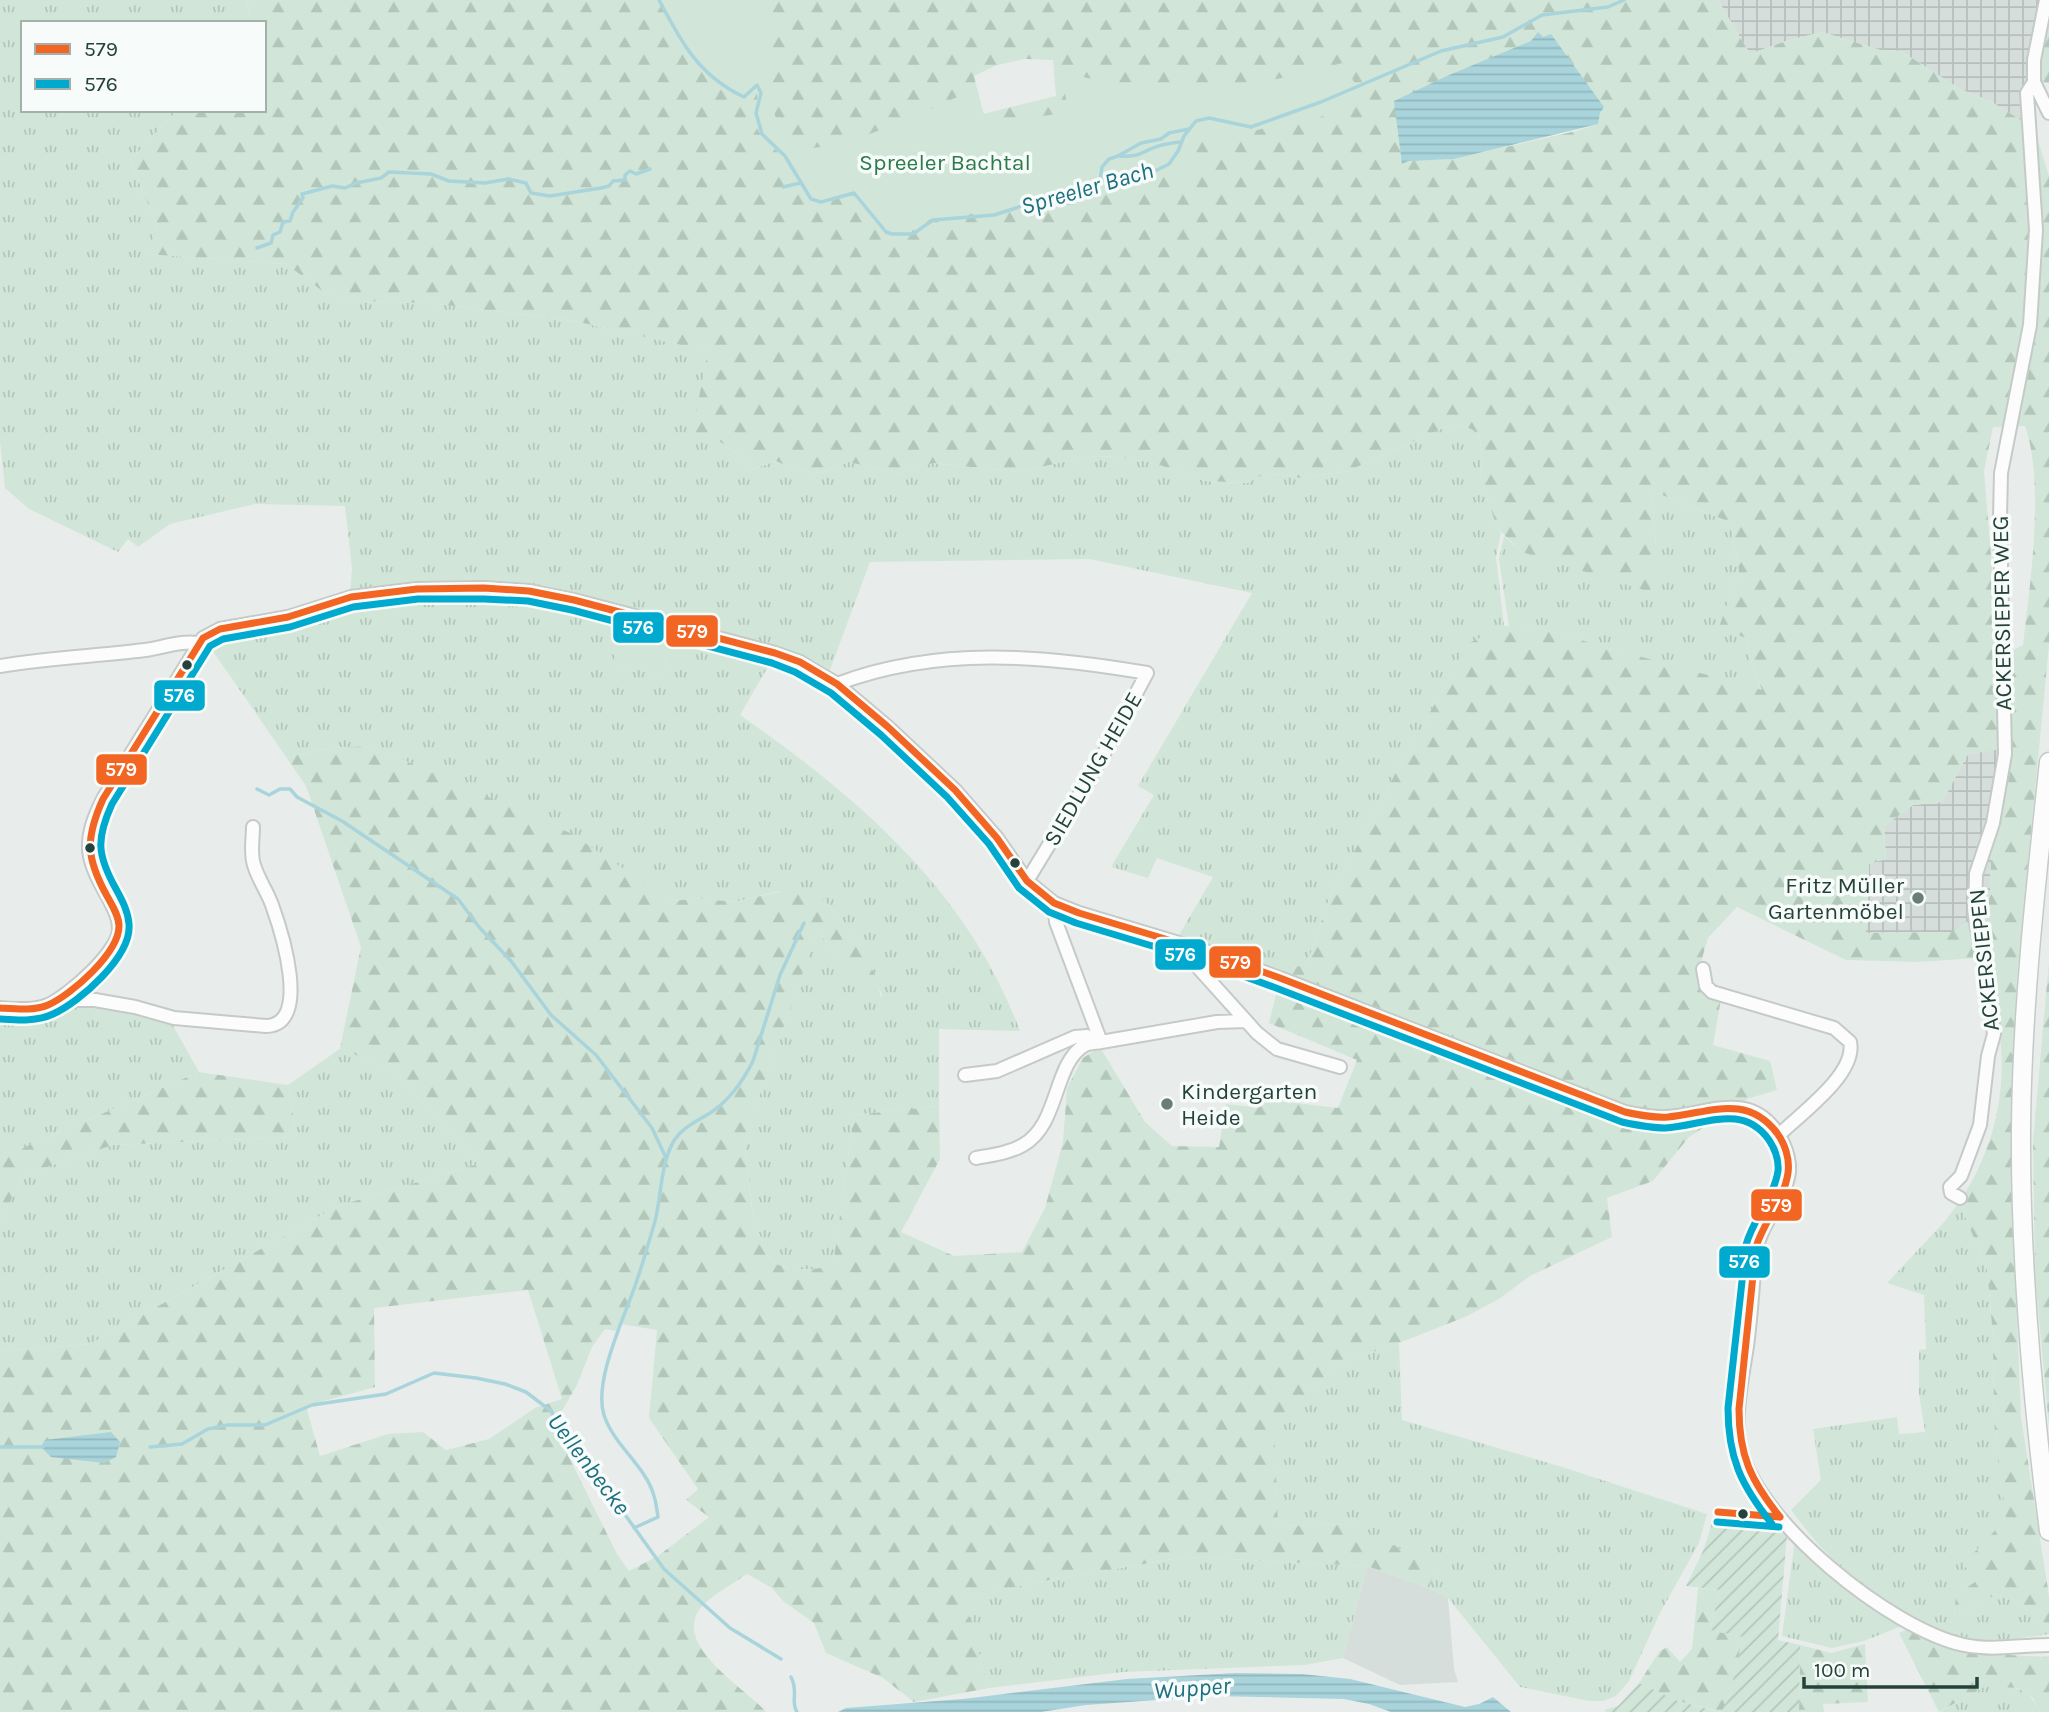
<svg xmlns="http://www.w3.org/2000/svg" width="2049" height="1712" font-family="Karla,sans-serif">
<style>
.built{fill:#d6dedb}
.industrial{fill:url(#industrial-grid)}
.grass{fill:url(#grass-tufts)}
.forest{fill:url(#forest-firs);fill-rule:evenodd}
.park{fill:#d1e6d8}
.garden{fill:url(#garden-furrows)}
.water{fill:url(#water-rules)}
.lines{fill:none;stroke-linecap:round;stroke-linejoin:round}
.stream{stroke:#a9d4db;stroke-width:3.5}
.street-casing{stroke:#c5cac8;stroke-width:16}
.secondary-casing{stroke:#c3cbc8;stroke-width:21}
.street{stroke:#fcfcfc;stroke-width:12}
.secondary{stroke:#fcfcfc;stroke-width:18}
.bus-1-casing{stroke:#f7fbf9;stroke-width:12}
.bus-2-casing{stroke:#f7fbf9;stroke-width:12}
.bus-1{stroke:#f26522;stroke-width:7}
.bus-2{stroke:#00a9ce;stroke-width:7}
.bus-dot{fill:#24423a;stroke:#f7fbf9;stroke-width:2.5}
.poi-dot{fill:#697e78;stroke:#f7fbf9;stroke-width:2.5}
.labels{text-anchor:middle;dominant-baseline:central;stroke-width:7;stroke-linejoin:round;paint-order:stroke}
.park-label{font-size:23px;fill:#2d7a4b;stroke:#f7fbf9}
.street-label{font-size:23px;fill:#24423a;stroke:#f7fbf9}
.poi-label{font-size:23px;fill:#24423a;stroke:#f7fbf9;text-anchor:end}
.water-label{font-size:24px;font-style:italic;fill:#1c6f80;stroke:#f7fbf9}
.line-badge{stroke:#f7fbf9;stroke-width:2.5}
.badge-label{font-size:19px;text-anchor:middle;font-weight:bold;fill:#fff}
</style>
<defs>
<pattern id="industrial-grid" width="8" height="8" patternUnits="userSpaceOnUse" patternTransform="scale(1.75)"><rect width="8" height="8" fill="#d6dedb"/><path d="M0 4h8M4 0v8" fill="none" stroke="#b8c0bd"/></pattern>
<pattern id="grass-tufts" width="24" height="20" patternUnits="userSpaceOnUse" patternTransform="scale(1.75)"><rect width="24" height="20" fill="#d1e6d8"/><path d="M3 7l-1-3M5 7V3M7 7l1-3M15 17l-1-3M17 17v-4M19 17l1-3" fill="none" stroke="#b3c6ba"/></pattern>
<pattern id="forest-firs" width="22" height="20" patternUnits="userSpaceOnUse" patternTransform="scale(1.75)"><rect width="22" height="20" fill="#d1e6d8"/><path d="M5 1l3.5 6h-7zM16 11l3.5 6h-7z" fill="#b3c6ba"/></pattern>
<pattern id="garden-furrows" width="10" height="10" patternUnits="userSpaceOnUse" patternTransform="scale(1.75)"><rect width="10" height="10" fill="#d1e6d8"/><path d="M-1 1l2-2M0 10L10 0M9 11l2-2" fill="none" stroke="#b3c6ba"/></pattern>
<pattern id="water-rules" width="6" height="5" patternUnits="userSpaceOnUse" patternTransform="scale(1.75)"><rect width="6" height="5" fill="#a9d4db"/><path d="M0 2.5h6" fill="none" stroke="#91b7bd"/></pattern>
</defs>
<rect width="100%" height="100%" fill="#e8edeb"/>
<path class="built" d="M1367,1566L1429,1588L1448,1598L1454,1669L1458,1682L1400,1685L1343,1658Z"/>
<path class="industrial" d="M1718,0H2046L2024,122L1990,101L1960,89L1901,51L1880,50L1822,32L1786,41L1750,54Z
M2009,747L2010,774L1992,835L1990,892L1981,912L1953,932L1866,933L1869,863L1886,859L1884,826L1913,805L1942,802L1968,754Z"/>
<path class="grass" d="M0,0H247L251,23H23V110H178L130,160L158,228L146,254L286,264L329,295L359,301L428,303L574,321L709,351L716,439L742,457L751,470L776,461L796,470L821,473L848,462L899,473L932,463L1018,472L1090,456L1118,457L1154,463L1205,481L1247,483L1260,476L1279,474L1301,478L1348,471L1441,429L1460,424L1479,433L1482,455L1480,476L1497,528L1501,533L1496,557L1504,626L1469,644L1393,778L1329,899L1307,964L1283,970L1280,978L1175,942L1213,877L1157,858L1148,878L1111,867L1154,795L1138,786L1252,593L1089,559L870,562L830,670L808,657L779,647L737,640L572,594L350,592L352,569L345,506L255,504L170,524L138,547L128,539L118,552L29,509L5,488L0,442Z
M1652,491L1730,522L1739,571L1720,626L1748,639L1749,655L1762,691L1537,628L1509,627L1499,559L1504,536L1522,552L1656,547Z
M419,595L529,598L623,620L614,663L663,676L671,634L772,660L740,715C859,798 968,891 1020,1031L939,1029V1106L854,1115L833,1266C816,1271 783,1272 769,1259L753,1217L744,1139L817,931L880,1003L882,995L858,941L827,903L780,891L734,902L695,898L676,901L465,788L371,746L329,748L286,757L210,647L198,652L204,643L220,633L357,601Z
M95,1003L171,1022L199,1072L18,1150H0V1013L41,1012L67,1006Z
M341,1048L395,1072L478,1164L338,1206L90,1344L0,1351V1223L23,1175L113,1145L297,1137L288,1085Z
M1962,1198L1966,1219L1987,1269L1993,1337L1994,1422L2007,1520L1963,1565L1982,1578L1956,1595L1954,1614L1971,1608L1996,1594L2023,1605L2049,1628V1634C2022,1638 1996,1642 1968,1638C1920,1631 1850,1579 1818,1544C1808,1533 1800,1521 1791,1510L1821,1480L1813,1429L1897,1417L1899,1434L1925,1432L1919,1394V1350L1926,1349L1924,1295L1887,1283L1945,1221Z
M1399,1343L1402,1420L1559,1466L1707,1514L1699,1543L1660,1613L1629,1681L1616,1696L1603,1701H1589L1520,1687L1448,1598L1429,1588L1435,1571L1350,1524L1278,1526L1273,1421L1321,1382L1332,1366Z
M1795,1539L1859,1597L1902,1626L1864,1641L1832,1648L1782,1636Z
M1185,1557L1367,1566L1343,1658L1305,1665L1123,1672L989,1688L963,1599L1032,1583Z
M1986,1685C2013,1687 2027,1685 2040,1712H1940Z"/>
<path class="forest" d="M247,0H659L681,40L693,50L732,0H1718L1750,54L1786,41L1822,32L1880,50L1901,51L1960,89L1990,101L2024,122L2032,121L2049,176V645L2017,978L2011,1175L2021,1417L2049,1596V1628L2023,1605L1996,1594L1971,1608L1954,1615L1956,1595L1981,1578L1962,1565L2006,1519L1994,1422L1993,1337L1987,1269L1966,1219L1962,1198C1994,1148 2008,1090 1999,1031C1995,1007 1985,982 1978,958L1917,962L1846,960L1737,907L1708,938L1698,972L1721,999L1713,1045L1770,1061L1777,1090L1747,1099L1689,1137L1653,1181L1607,1198L1612,1237L1530,1276L1499,1299L1465,1317L1399,1343L1332,1366L1321,1382L1274,1421L1278,1526L1350,1524L1409,1553L1435,1571L1429,1588L1367,1566L1185,1557L1032,1583L964,1599L989,1688L914,1702L883,1678L826,1653L814,1623L783,1601L772,1588L747,1574C734,1583 707,1598 699,1610C674,1648 747,1689 766,1712H0V1351L90,1344L338,1206L478,1164L395,1072L340,1048L361,947L306,786L286,757L329,748L371,746L570,833L648,885L676,901L695,898L734,902L796,888L811,890L827,903L858,941L876,977L883,1004C864,994 836,949 817,932L744,1140L753,1217L769,1259C783,1272 816,1271 833,1265L854,1115L939,1106L940,1159L901,1232L954,1256L1022,1252L1045,1208L1063,1142L1067,1088L1083,1058L1100,1047L1145,1122L1172,1146L1219,1147L1226,1104L1253,1107L1270,1100L1338,1108L1357,1060L1269,1023L1282,970L1307,964L1329,899L1393,778L1469,643L1504,626L1537,628L1762,690L1749,655L1748,639L1719,627L1739,571L1730,522L1652,491L1656,547L1650,592L1522,552L1497,528L1480,476L1482,455L1479,433L1460,424L1441,429L1348,471L1301,478L1279,474L1260,476L1248,483L1205,481L1154,463L1118,457L1090,456L1018,472L933,463L899,473L848,462L821,473L796,470L776,461L750,470L742,457L716,439L691,438L708,351L574,321L428,303L359,301L328,295L286,264L145,254L158,228L130,160L178,110H264V23H251ZM1543,38L1598,124L1576,131L1453,159L1408,161L1449,75ZM1025,59L1053,60L1056,96L983,114L974,76L997,65ZM2025,426C2045,482 2030,585 2023,645L2014,650L2004,640L1996,616L1984,471L1993,427ZM2009,748L2010,774L1992,835L1990,892L1981,912L1953,932L1866,933L1869,864L1886,859L1884,826L1913,805L1942,802L1968,754ZM528,1290L562,1399L535,1408L489,1439L446,1450L423,1432L388,1434L320,1456L306,1406L375,1387L374,1308ZM620,1324L657,1330L649,1418L698,1489L686,1500L709,1517L658,1556L629,1571L617,1554L562,1443L552,1428L577,1385L592,1347L605,1329L616,1331Z
M2049,0V83L2034,82Z
M2049,961V1426L2035,1275L2033,1141Z
M199,1072L288,1085L297,1137L113,1145L23,1175L0,1223V1150H18Z
M1698,1588L1720,1590L1710,1630L1743,1637L1730,1693L1722,1712L1678,1701L1639,1683L1659,1652L1667,1647L1680,1662L1692,1649Z
M1906,1630C1952,1653 1998,1655 2049,1657V1712H2040L2033,1698L2017,1688L1986,1686L1939,1712L1899,1633Z
M1865,1644L1868,1702L1823,1704L1824,1712H1799L1800,1645L1831,1653Z"/>
<path class="park" d="M658,0H759L772,61V108L787,145C827,162 936,106 977,88L986,122L1068,113L1062,73C1085,77 1108,83 1131,85C1202,93 1274,84 1342,63L1367,102L1314,119L1290,121L1236,136L1199,138L1193,153L1191,175L1143,178L1074,188L1009,209L931,219L909,231L898,233L886,229L852,190L835,197L817,200C800,189 795,173 783,158C773,145 761,141 756,125C753,112 761,98 755,88L744,94C705,74 678,38 658,0Z
M623,620L671,634L663,676L613,663Z"/>
<path class="garden" d="M1713,1520L1762,1524L1787,1536L1778,1640L1800,1645L1799,1712H1722L1730,1693L1743,1637L1710,1630L1720,1590L1686,1586L1703,1551Z
M1639,1683L1678,1701L1719,1712H1607L1604,1710L1618,1706Z"/>
<path class="water" d="M1538,32L1543,37L1551,34L1604,107L1600,113L1598,124L1454,159L1408,161L1402,164L1394,101L1449,75L1531,41Z
M111,1432L120,1442L116,1457L104,1463L51,1457L41,1447L45,1440Z
M1236,1673L1302,1674L1350,1679L1465,1707L1479,1704L1493,1697L1511,1712H1391L1369,1704L1344,1699L1213,1696L1086,1705L1041,1712H838L846,1708L963,1699L1127,1679Z"/>
<g class="lines">
<path class="stream" d="M659,0C681,42 699,76 744,97L757,85L761,93L756,113L762,134L785,156L811,199L821,202L854,193L886,232L892,234H913L933,220L994,215L1100,181L1157,170L1169,164L1178,151L1184,136L1196,121L1209,118L1251,127L1321,102L1441,51L1503,37L1542,15L1608,7L1624,0
M1120,156C1137,157 1139,154 1153,148C1162,144 1172,143 1181,142
M1100,181L1102,167L1109,159L1118,156L1141,143L1161,139L1169,133L1189,129
M783,187L800,183
M257,248L271,243L273,235L280,232L283,222L290,221L293,212L303,198L302,194L332,186L345,188L356,183L381,178L389,172L431,174L449,181L485,183L508,179L526,183L531,193L550,196L601,188L609,186L613,181L625,180V175L630,171L636,174L650,169
M257,789L269,795L280,789H290L297,797L342,821L458,899L479,927L511,961L551,1015L596,1055L652,1128L666,1158
M0,1447H43
M150,1447L182,1444L208,1429L228,1425H265L312,1405L386,1394L434,1373L476,1378L505,1384L526,1392L551,1411L565,1439L581,1446L613,1498L664,1569L730,1628L781,1659
M634,1528L658,1517C657,1510 656,1502 654,1496C646,1466 614,1446 604,1415C593,1381 625,1316 636,1283C643,1263 649,1242 655,1221C662,1194 660,1163 675,1139C685,1125 700,1120 713,1111C730,1099 744,1079 753,1061L780,975L804,923
M791,1677C799,1692 790,1701 797,1712"/>
<defs>
<path id="street" d="M2046,0L2034,60V82L2049,113
M0,666C49,658 97,656 145,650C166,647 177,641 198,643
M837,684C937,646 1043,655 1147,673L1101,759L1027,881
M1054,903L1056,922L1101,1042L1217,1022L1246,1021
M1175,942L1257,1033L1277,1049L1340,1067
M1703,969L1706,986L1712,992L1834,1028L1850,1042C1857,1074 1800,1114 1779,1135
M57,1000H95L135,1007L174,1018L266,1026C312,1025 281,930 272,905C267,891 258,879 254,865C250,853 253,839 253,827
M0,1008C16,1009 32,1011 48,1005C68,996 119,952 119,929C119,917 114,909 109,899C86,859 81,843 103,799L203,638L220,629L288,617L351,597L417,589L484,588L529,591L574,600L775,653L800,662L837,684L888,727L955,790L997,838L1027,881L1054,903L1079,913L1205,951L1280,978L1625,1112C1639,1115 1652,1118 1667,1117C1706,1115 1747,1090 1776,1131C1784,1142 1790,1158 1789,1172C1785,1202 1759,1224 1755,1256C1753,1286 1751,1316 1747,1346C1742,1380 1734,1412 1740,1446C1754,1520 1892,1630 1964,1645C1993,1651 2020,1645 2049,1645
M965,1075L997,1071L1075,1037L1087,1036L1097,1041
M976,1158C992,1155 1009,1153 1023,1145C1060,1124 1053,1063 1085,1045C1089,1043 1096,1043 1101,1042
M1960,1198L1951,1193L1950,1187L1961,1176L1980,1125L1988,1056L1994,1034L1988,986L1975,917L1976,874L1993,823L2005,754L2000,517L2001,473L2030,325L2036,230L2027,93L2034,82"/>
<path id="secondary" d="M2049,762C2036,883 2022,1006 2021,1128C2020,1263 2032,1397 2049,1531"/>
</defs>
<use href="#street" class="street-casing"/>
<use href="#secondary" class="secondary-casing"/>
<use href="#street" class="street"/>
<use href="#secondary" class="secondary"/>
<defs>
<path id="bus-1" d="M0,1008C16,1009 34,1011 48,1005C71,995 119,953 119,926C119,916 112,905 107,896C86,858 85,839 103,799L203,638L220,629L288,617L351,597L417,589L484,588L529,591L574,600L775,653L800,662L837,684L888,727L955,790L997,838L1027,881L1054,903L1079,913L1205,951L1280,978L1625,1112C1639,1115 1653,1118 1668,1117C1709,1113 1746,1093 1777,1133C1785,1144 1790,1159 1788,1173C1784,1200 1764,1221 1756,1247L1739,1409C1739,1456 1751,1481 1780,1517
M1718,1512L1780,1517"/>
<path id="bus-2" d="M0,1019C17,1020 36,1022 53,1014C80,1002 132,956 129,924C128,911 122,900 116,889C97,855 96,839 112,804L210,646L223,639L290,627L353,607L418,599H484L528,601L572,610L772,663L795,672L831,693L881,735L947,797L989,844L1019,888L1049,912L1076,923L1202,961L1276,988L1622,1122C1636,1125 1650,1128 1665,1128C1703,1126 1742,1102 1769,1140C1775,1149 1779,1160 1778,1171C1774,1197 1753,1219 1746,1245L1728,1408C1728,1458 1741,1485 1772,1524
M1717,1522L1779,1527"/>
</defs>
<use href="#bus-1" class="bus-1-casing"/>
<use href="#bus-2" class="bus-2-casing"/>
<use href="#bus-1" class="bus-1"/>
<use href="#bus-2" class="bus-2"/>
</g>
<g class="bus-dot">
<circle cx="187" cy="665" r="6"/>
<circle cx="90" cy="848" r="6"/>
<circle cx="1015" cy="863" r="6"/>
<circle cx="1743" cy="1514" r="6"/>
</g>
<g class="poi-dot">
<circle cx="1918" cy="898" r="7"/>
<circle cx="1167" cy="1104" r="7"/>
</g>
<g class="labels">
<g class="park-label">
<text x="945" y="162">Spreeler Bachtal</text>
</g>
<g class="street-label">
<text transform="translate(2002 613) rotate(-91)">ACKERSIEPER WEG</text>
<text transform="translate(1093 769) rotate(-60)">SIEDLUNG HEIDE</text>
<text transform="translate(1984 960) rotate(-96)">ACKERSIEPEN</text>
</g>
<g class="poi-label">
<text x="1904" y="885">Fritz Müller<tspan x="1904" dy="26">Gartenmöbel</tspan></text>
<text x="1181" y="1091" text-anchor="start">Kindergarten<tspan x="1181" dy="26">Heide</tspan></text>
</g>
<g class="water-label">
<text transform="translate(1087 188) rotate(-16)">Spreeler Bach</text>
<text transform="translate(589 1464) rotate(53)">Uellenbecke</text>
<text transform="translate(1192 1688) rotate(-4)">Wupper</text>
</g>
</g>
<g class="line-badge">
<rect x="612" y="611" width="53" height="33" rx="7" fill="#00a9ce"/>
<rect x="665" y="614" width="54" height="34" rx="7" fill="#f26522"/>
<rect x="153" y="679" width="53" height="33" rx="7" fill="#00a9ce"/>
<rect x="95" y="753" width="53" height="33" rx="7" fill="#f26522"/>
<rect x="1154" y="938" width="53" height="33" rx="7" fill="#00a9ce"/>
<rect x="1208" y="945" width="54" height="34" rx="7" fill="#f26522"/>
<rect x="1750" y="1188" width="53" height="34" rx="7" fill="#f26522"/>
<rect x="1718" y="1245" width="53" height="34" rx="7" fill="#00a9ce"/>
</g>
<g class="badge-label">
<text x="638" y="634">576</text>
<text x="692" y="638">579</text>
<text x="179" y="702">576</text>
<text x="121" y="776">579</text>
<text x="1180" y="961">576</text>
<text x="1235" y="969">579</text>
<text x="1776" y="1212">579</text>
<text x="1744" y="1268">576</text>
</g>
<rect x="21" y="21" width="245" height="91" fill="#f7fbf9" stroke="#a3b1ad" stroke-width="2"/>
<rect x="35" y="44" width="35" height="10" fill="#f26522" stroke="#a3b1ad" stroke-width="2"/>
<text x="84" y="56" font-size="21" fill="#24423a">579</text>
<rect x="35" y="79" width="35" height="10" fill="#00a9ce" stroke="#a3b1ad" stroke-width="2"/>
<text x="84" y="91" font-size="21" fill="#24423a">576</text>
<path d="M1804 1677v10h173v-10" fill="none" stroke="#24423a" stroke-width="3.5"/>
<text x="1814" y="1677" font-size="21" fill="#24423a" stroke="#f7fbf9" stroke-width="5" paint-order="stroke">100 m</text>
</svg>
